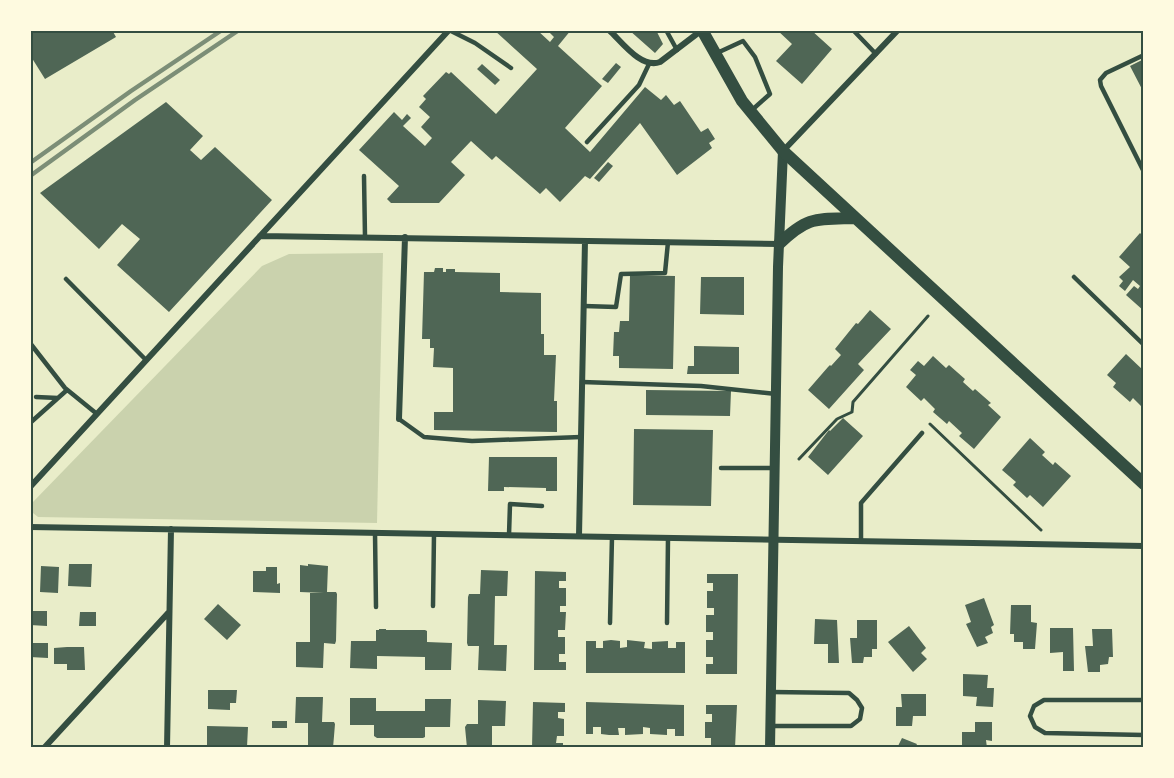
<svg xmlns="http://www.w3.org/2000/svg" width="1174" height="778" font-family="'Alegreya Sans',sans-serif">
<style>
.green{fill:#cad2ad}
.building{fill:#4f6655}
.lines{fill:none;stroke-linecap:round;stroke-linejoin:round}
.path{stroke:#344e41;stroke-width:3}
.service{stroke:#344e41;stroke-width:4.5}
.minor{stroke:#344e41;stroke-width:6}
.tertiary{stroke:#344e41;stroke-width:10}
.secondary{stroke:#344e41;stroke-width:12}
.rail{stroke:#7c8e77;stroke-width:4.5}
.neatline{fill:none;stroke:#344e41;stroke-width:2}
</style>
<rect width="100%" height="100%" fill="#e9edc9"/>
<path class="green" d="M383,253L377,523L38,517L33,513L32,503L262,266L289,254Z"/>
<path class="building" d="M30,30H112L116,37L45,79L30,55Z
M494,30H537L550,42L554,37L547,30H571L558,46L602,86L565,128L590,152L645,87L661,100L666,95L674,105L680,101L701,132L708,128L715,139L709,143L712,148L677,175L640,123L590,179L585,176L560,202L546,188L540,194L496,156L492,160L471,141L451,162L465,175L439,203H391L387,199L399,186L359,150L394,112L402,120L407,114L411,118L403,126L425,146L432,138L421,127L430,117L419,107L426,99L423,96L446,72L449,74L451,72L496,114L537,69Z
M629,30H656L663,44L655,53Z
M777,30H811L832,49L802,84L776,61L792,44Z
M1144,59V93L1130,66Z
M616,63L621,67L608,83L602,79Z
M482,64L500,80L495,85L477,69Z
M166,102L203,136L190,150L201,160L215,147L272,200L169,312L117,265L140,239L122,224L99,249L40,193Z
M608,162L613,166L599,182L594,178Z
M1140,233L1144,237V311L1126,295L1134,286L1138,289L1140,286L1133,280L1125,291L1119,286L1123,281L1119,277L1130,267L1119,257Z
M435,268H443V272H446V269H455V272L500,273V292L541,293V334H544V355H556L554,401H557V432L434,430V412H453V368L433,367L434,348H430V339H422L424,272H434Z
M630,275L675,276L673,369L619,368V356H613L614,332H619L620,321H629Z
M701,277H744V315L700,314Z
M870,310L891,329L858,364L864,370L829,409L808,390L828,367L830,365L831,366L841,355L835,349L856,323L858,324Z
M694,346L739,347V374H687L688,366H694Z
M1126,354L1144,371V409L1133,398L1130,402L1113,387L1116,383L1107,375Z
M933,356L946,368L949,365L965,379L963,382L973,391L975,389L991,403L988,405L1001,417L974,449L959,436L962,433L949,421L947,424L933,412L935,409L924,398L921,401L906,387L916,375L910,370L918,361L924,366Z
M646,390L731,391L730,416L646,415Z
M843,418L863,436L828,475L808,457L829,430L830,431Z
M634,429L713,430L711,506L633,505Z
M1030,438L1045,452L1042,455L1053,465L1055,462L1071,476L1043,507L1030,495L1027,498L1013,485L1016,482L1002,470Z
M489,457H557V491H546V488L504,487V491H488Z
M69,564H92L91,587L68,586Z
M308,564L328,566L327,592H336L337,594L336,641L335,644L324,643L323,668L296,667V642H310V593H324L300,592V565L308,566Z
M41,566L59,567L58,593L40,592Z
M266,567H277V584L280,583V593L253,592V571H266Z
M481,570L508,571L507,596H495L494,645H507L506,671L478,670L479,646H468L467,643L468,597L469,594H480Z
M535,571L566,572V581H559V588H566V606H560V612H566L565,630H558V637H565V654H559V662H566V670H534Z
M707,574H738L737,674H706V664H713V657H706V640H713V632H706V615H714V608H707V591H713V583H707Z
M984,598L994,625L991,627L993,633L985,637L988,643L977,647L966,624L971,622L965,605Z
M218,604L241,625L227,640L204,619Z
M1011,605H1031V622L1037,623L1035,649H1023V642H1014V634H1010Z
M30,611H47V626L30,625Z
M80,612H96V626H79Z
M815,619L837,620L839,663H828V644H814Z
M857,620H877V649H872V657H864L863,663H852L850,638H857Z
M909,626L926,648L921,653L927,659L913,672L888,642Z
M1050,628H1073L1074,671H1063V652L1050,653Z
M379,629H386V630H425L427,631V642L452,643L451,670H425V657L377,656V669L350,668L351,641H376V630H379Z
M1092,629H1112L1113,657H1109L1108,664L1100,665V672H1088L1085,646H1093Z
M627,640L645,642L644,648L652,649V642L668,641V648H676V642H685V673H586V641H596V648H603V641L611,640L620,641V648L627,647Z
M30,643H48V658L30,657Z
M67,647H84L85,670H67V664H54V648Z
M963,674L988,675L987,688H994L993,707L976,706L977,697L963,696Z
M208,690H237L236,703H230V710L208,709Z
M901,694H926V716H913L912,726H896V707H902Z
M296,697H323L322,722H334L335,724L333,748H308V723H295Z
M350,698H376V711H425V699H451L450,727H425V737L423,738H377L374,736V725H350Z
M478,700L506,701L505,726H492V748H467L465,727L467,724H478Z
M533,702L565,703V712H558V718L564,719V736H557L556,743H563V748H532Z
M586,702L684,705V736H675V729H667V735L650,734V728L643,727V734L625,735V728H618L619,735H609L601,734V727H593V734H586Z
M706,705H737L735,748H705V745H711V738H705V722H712V714H706Z
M272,721H287V728H272Z
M975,722H992V741L986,740L987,748H962V732H975Z
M207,726L248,727L247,747L207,745Z
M902,738L917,744L915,748H897Z"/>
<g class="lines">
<path class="path" d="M930,424L1041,530
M799,459L837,419L852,412L853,402L928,316"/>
<path class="service" d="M449,30L475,43L511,68
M666,30L677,50
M853,30L876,54
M717,53L743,41L755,57L770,94L752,110
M1144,55L1106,73L1100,80L1101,86L1144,172
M587,142L639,85L649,64
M364,176L365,237
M1074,277L1144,345
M66,279L146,360
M584,306L616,307L621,274L665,273L668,242
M30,343L65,388L97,414
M582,382L701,386L776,394
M36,397L58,398
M399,419L424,437L472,441L581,437
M30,423L67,390
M721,468H775
M375,533L376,607
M509,535L510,504L542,506
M861,541V503L922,433
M433,606L434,534
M610,623L612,537
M667,623L668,538
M1144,700H1044L1034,706L1030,716L1035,727L1045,733L1144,735
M771,726H851L860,719L862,708L857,700L849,693L771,692"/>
<path class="minor" d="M609,30C622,42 641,69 660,62L702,30
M783,151L898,30
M260,236L779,244
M399,419L405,237
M30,487L449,30
M30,527L1144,546
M579,536L585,241
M44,748L169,612
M167,748L171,529"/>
<path class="tertiary" d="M770,748L778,267L783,151"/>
<path class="secondary" d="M702,30L742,101L783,151L1144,484
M779,244C808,216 816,219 855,218"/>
<path class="rail" d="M30,163L131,91L222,30
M30,176L135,100L239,30"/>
</g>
<rect width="1174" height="778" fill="none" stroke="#fefae0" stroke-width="63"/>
<rect x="32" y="32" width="1110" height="714" class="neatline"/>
</svg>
